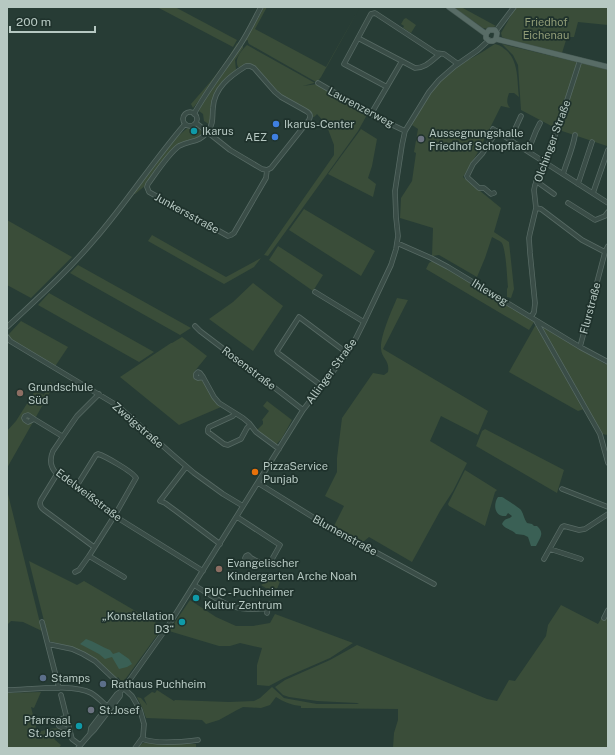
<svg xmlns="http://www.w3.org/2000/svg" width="615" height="755" font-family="'Public Sans',sans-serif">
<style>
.green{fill:#3a4d39}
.water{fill:#3a6055}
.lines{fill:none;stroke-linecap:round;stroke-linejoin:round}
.minor-casing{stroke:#586b65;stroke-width:5.5}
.major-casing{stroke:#465953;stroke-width:6}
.minor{stroke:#3a4d47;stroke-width:4}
.major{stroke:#586c66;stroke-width:5}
.shop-dot{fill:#3f7fe0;stroke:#1f322c;stroke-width:1.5}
.culture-dot{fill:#0f9aa8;stroke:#1f322c;stroke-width:1.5}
.worship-dot{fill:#6b7280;stroke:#1f322c;stroke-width:1.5}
.education-dot{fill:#8d6e63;stroke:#1f322c;stroke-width:1.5}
.food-dot{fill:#e8710a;stroke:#1f322c;stroke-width:1.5}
.service-dot{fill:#5c6f8a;stroke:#1f322c;stroke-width:1.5}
.labels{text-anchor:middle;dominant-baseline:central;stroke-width:3.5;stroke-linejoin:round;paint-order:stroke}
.park-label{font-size:11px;fill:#909b76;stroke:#1f322c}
.street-label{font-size:11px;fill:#b6c8c2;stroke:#1f322c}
.poi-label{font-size:11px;fill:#b6c8c2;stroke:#1f322c;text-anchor:start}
</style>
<rect width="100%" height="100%" fill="#273c35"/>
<path class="green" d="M157,7H175L237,40L233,47Z
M264,7H267L255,29L326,67L360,7L321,77L318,81L316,82L249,44L248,42V40L245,41Z
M453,7H461L496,26L488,29L483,28Z
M516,7H608V25L578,22L574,37H567L562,53L517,43L502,37L501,33Z
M406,18L416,25L411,33L403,28L404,26L401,24L404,19Z
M237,43L239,44L211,85L193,108L191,104C208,85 225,65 237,43Z
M495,44C500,45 502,47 506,50C519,61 517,81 519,97L514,93H509C507,99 506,103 510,108L501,106L478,152L463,177L501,208L494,232L509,242L514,289L511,298L507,297V289L508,287C507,278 506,246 501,242C498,240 494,238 492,237L485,258L477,277L439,255L432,256L433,228L400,218L401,198L412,181L416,153L414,152L418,129L412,125C424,103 436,81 457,66C464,62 472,58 479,54C485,51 489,47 495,44Z
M502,44L602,68L608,70V145L607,146L559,130L521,110L518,65L513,55Z
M247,45L315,83H314L303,86L317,84L368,113L358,131L268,256L264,255L334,155V145L326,124L317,114L314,117H313L312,113L309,111L281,95L256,67C249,62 246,65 240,67H238C234,59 241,51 247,45Z
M241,46H243V48L235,60L236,70C226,79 218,86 213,99L210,125L204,121L203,114L199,111L202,104Z
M195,127L202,131V133L200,137L179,145L146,185L135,194H133L174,140L185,130L188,128Z
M361,129L377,139L372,166L368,178L376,184L373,197L328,174Z
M304,209L375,251L361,276L289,230Z
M7,220L72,257L31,298L7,285Z
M152,235L226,277L261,258L254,267L224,284L148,241Z
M278,246L323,275L313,291L269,260Z
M432,261L439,264L533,321L534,322L529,330L426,269L429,263Z
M78,265L191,328L180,335L70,273Z
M253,283L283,306L253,351L209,319L233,302Z
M49,293L154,352L139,362L38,305Z
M397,298L408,300L383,349L488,411L478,435L441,416L430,441L467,463L453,491L440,511L412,562L369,537L363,542L334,526L344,506L325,496L337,472V458L342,418L373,373L384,375L388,372C390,360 382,359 381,349C380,336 392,310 397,298Z
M21,321L68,347L54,368L10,340L9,334Z
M535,326H537L584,409L578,411L509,372Z
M543,327L605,364H608V435L601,434L542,328Z
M182,337L207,356L194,372V376C204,380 204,383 209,392C212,398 217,403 221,407L179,425L120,377L171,343H172Z
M50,382L54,385L7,468V431L16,421L35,391L44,395Z
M267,401L292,420L282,438L276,445L257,430L263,424V421L262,420L269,411L263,406Z
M485,429L564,470L557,493L476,446L482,431Z
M465,470L497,490L495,492L485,526L449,506L448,504Z
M7,490L42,631L23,622L11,621L7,625Z
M29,561L77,585L84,581L163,627L124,681L122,682L118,677L116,679L74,648L49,641Z
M275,577L281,579L275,594L261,585Z
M190,600L216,617L236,626H253L270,623L275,614L353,643L330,658L284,678L269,686L257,685V665L262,648L240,643L230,646H219L169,631Z
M561,605L598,624L608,607V748H393L394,733L398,720V709L301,708V706C291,705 284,702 276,697L270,705L261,708L243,707L237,710L219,720L206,724L202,720L146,718L142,707L137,697L141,698L147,705L144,698L152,692L155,693L157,690L174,701L175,700L229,702L254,701L260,698L272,687L284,698L289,699L317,704H359L357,703L317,701L289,697L283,695L275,687L285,680L330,660L357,645L487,699L497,701L509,680L515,681L546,636L548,625Z
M41,692L34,708L31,707L36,727L33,732C43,732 51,726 62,729L54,739L61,745L59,748H7V693Z
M143,743L196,744V748H139L138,747Z"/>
<path class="water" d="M498,497C499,497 500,497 502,497C504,498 520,508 521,510C524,515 524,519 527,523L532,524L534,526H537C545,533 540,538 536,546H531L528,537L524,535L516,534C512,529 506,530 502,524C505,517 509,520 512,516L508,513L506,516C494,517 493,504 498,497Z
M86,639C95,642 102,647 110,650L113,654L119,652L129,659L132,664L127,667L119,669L112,657L105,659L99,654L80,644Z"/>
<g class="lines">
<defs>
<path id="minor" d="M496,31L514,7
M358,38L415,68C426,68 432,60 440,54
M246,66H250L254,68L275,92L281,97L306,111C310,113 311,116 309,120L271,168L267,170L266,178L234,233L231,235L228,236L149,192L147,187L148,184C156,173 169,153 179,146C190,140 200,143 208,131C214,124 212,116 213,108C214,88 230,76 246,66Z
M318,83L380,119L405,131
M387,87L344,64L371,14L375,13L436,53L444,54L458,64
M183 119a7 7 0 1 1 14 0a7 7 0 1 1-14 0Z
M194,114C207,90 225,68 240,45C248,33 254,20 261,7
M371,114L402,61
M196,123L230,150L262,169L267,170
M493,129L608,203
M510,140L521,116
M528,151L536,131L540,123
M563,174C567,161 573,148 575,135
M536,181L554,194
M578,184L592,142
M494,193L491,194L484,188H479L468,178L467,176L473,164L482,154L497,131
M593,193L608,150
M568,203L595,220L605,216L608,212
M536,208L541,209L582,240L605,252
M397,243L431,258L448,267L580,347L608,362
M315,292L364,322
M531,317L534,312L535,303L530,253L529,238L530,233L536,208L534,190L535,185L558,128L580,60
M536,321L600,434L608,463
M195,326L200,331C234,357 269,383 303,410
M7,327C37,299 68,271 95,239C127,202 153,161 185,124
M7,337L10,341L118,406L173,455L194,473L223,494L243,506
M580,347L605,252L608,246
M198,372L200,373L203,377L198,378L196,377V374Z
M203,377L214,397L219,403L243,418L249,423L256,432L279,449
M322,386L278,353L277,351L299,317L347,353
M99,394L77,416L70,426L53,451C49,460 51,468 57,474L121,520L203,571
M234,413L233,416L209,427L208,429V432L224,444L228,445L241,439L247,428L250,425
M28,415L34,419L28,422L25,420L24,418L25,416Z
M34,419L62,436
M186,467L160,501L165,503L176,511L220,544
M57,474L41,500C39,504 40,507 44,510L94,547
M258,483L324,524L434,584
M562,489L608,507
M237,517L280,545L271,561L262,564L251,558L248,555L246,556L245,558L246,560H247L251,558
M550,549L581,559
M89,556L124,577
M544,559L562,527L564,526L579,530L585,529L608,514
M75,572L79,570L89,556L115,515L136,478C133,472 105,456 98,454L96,455L76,487
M194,585C222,602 233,613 268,608
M267,613L268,608L270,604
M604,618L608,610
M42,622L59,688
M48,644L72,649L83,654L95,661L132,696L140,710L144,724L143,737L135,748
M7,690C28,690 73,683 91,693C98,697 104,704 110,709
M61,695L72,739L80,745
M67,719C63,717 59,719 58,723L59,726L70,731
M90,734L91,728L117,694L120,692L124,688L170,623L303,410L345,356L355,340L364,322L391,265L396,249L398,236L396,217L395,191L402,145L405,131L429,92L439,80L455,66L478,50L489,40
M142,739C156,744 182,742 198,740
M78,748L90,734L94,730L120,696V692"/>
<path id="major" d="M449,7L486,34
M486,34L489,30H495L497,33L496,39
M486,34V38L489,41H493L496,39
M496,39L608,67"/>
</defs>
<use href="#minor" class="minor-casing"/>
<use href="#major" class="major-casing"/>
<use href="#minor" class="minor"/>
<use href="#major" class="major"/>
</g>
<g class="shop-dot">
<circle cx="276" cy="124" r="4"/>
<circle cx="275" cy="137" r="4"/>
</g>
<g class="culture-dot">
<circle cx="194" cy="131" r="4"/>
<circle cx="196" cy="598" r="4"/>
<circle cx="182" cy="622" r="4"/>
<circle cx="79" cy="726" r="4"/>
</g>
<g class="worship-dot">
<circle cx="421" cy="139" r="4"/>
<circle cx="91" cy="710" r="4"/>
</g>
<g class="education-dot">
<circle cx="20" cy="393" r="4"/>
<circle cx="219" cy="569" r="4"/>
</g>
<circle class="food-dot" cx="255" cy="472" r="4"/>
<g class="service-dot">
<circle cx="43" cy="678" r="4"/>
<circle cx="103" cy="684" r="4"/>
</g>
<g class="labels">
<g class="park-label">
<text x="546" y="22">Friedhof<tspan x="546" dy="13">Eichenau</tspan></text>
</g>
<g class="street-label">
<text transform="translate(361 107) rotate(28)">Laurenzerweg</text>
<text transform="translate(552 141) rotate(-70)">Olchinger Straße</text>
<text transform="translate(187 213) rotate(29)">Junkersstraße</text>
<text transform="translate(490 292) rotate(31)">Ihleweg</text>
<text transform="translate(590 308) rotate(-75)">Flurstraße</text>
<text transform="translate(249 368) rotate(37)">Rosenstraße</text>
<text transform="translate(331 371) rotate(-54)">Allinger Straße</text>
<text transform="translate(138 425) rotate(41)">Zweigstraße</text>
<text transform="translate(89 495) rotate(37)">Edelweißstraße</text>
<text transform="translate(345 535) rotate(29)">Blumenstraße</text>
</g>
<g class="poi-label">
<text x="284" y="124">Ikarus-Center</text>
<text x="202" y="131">Ikarus</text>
<text x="429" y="133">Aussegnungshalle<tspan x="429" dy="13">Friedhof Schopflach</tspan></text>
<text x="267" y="137" text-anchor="end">AEZ</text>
<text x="28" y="387">Grundschule<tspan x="28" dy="13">Süd</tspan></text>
<text x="263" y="466">PizzaService<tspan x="263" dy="13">Punjab</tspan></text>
<text x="227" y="563">Evangelischer<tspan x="227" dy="13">Kindergarten Arche Noah</tspan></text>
<text x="204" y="592">PUC - Puchheimer<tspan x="204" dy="13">Kultur Zentrum</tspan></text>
<text x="174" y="616" text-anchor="end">„Konstellation<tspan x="174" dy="13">D3“</tspan></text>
<text x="51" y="678">Stamps</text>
<text x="111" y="684">Rathaus Puchheim</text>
<text x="99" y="710">St.Josef</text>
<text x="71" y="720" text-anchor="end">Pfarrsaal<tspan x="71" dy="13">St. Josef</tspan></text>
</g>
</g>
<rect width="615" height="755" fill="none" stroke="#b6c8c2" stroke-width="16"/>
<path d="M10 26v6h85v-6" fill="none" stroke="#b6c8c2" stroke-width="2"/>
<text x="16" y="26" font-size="12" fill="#b6c8c2" stroke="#1f322c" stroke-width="3" paint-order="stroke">200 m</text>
</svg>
